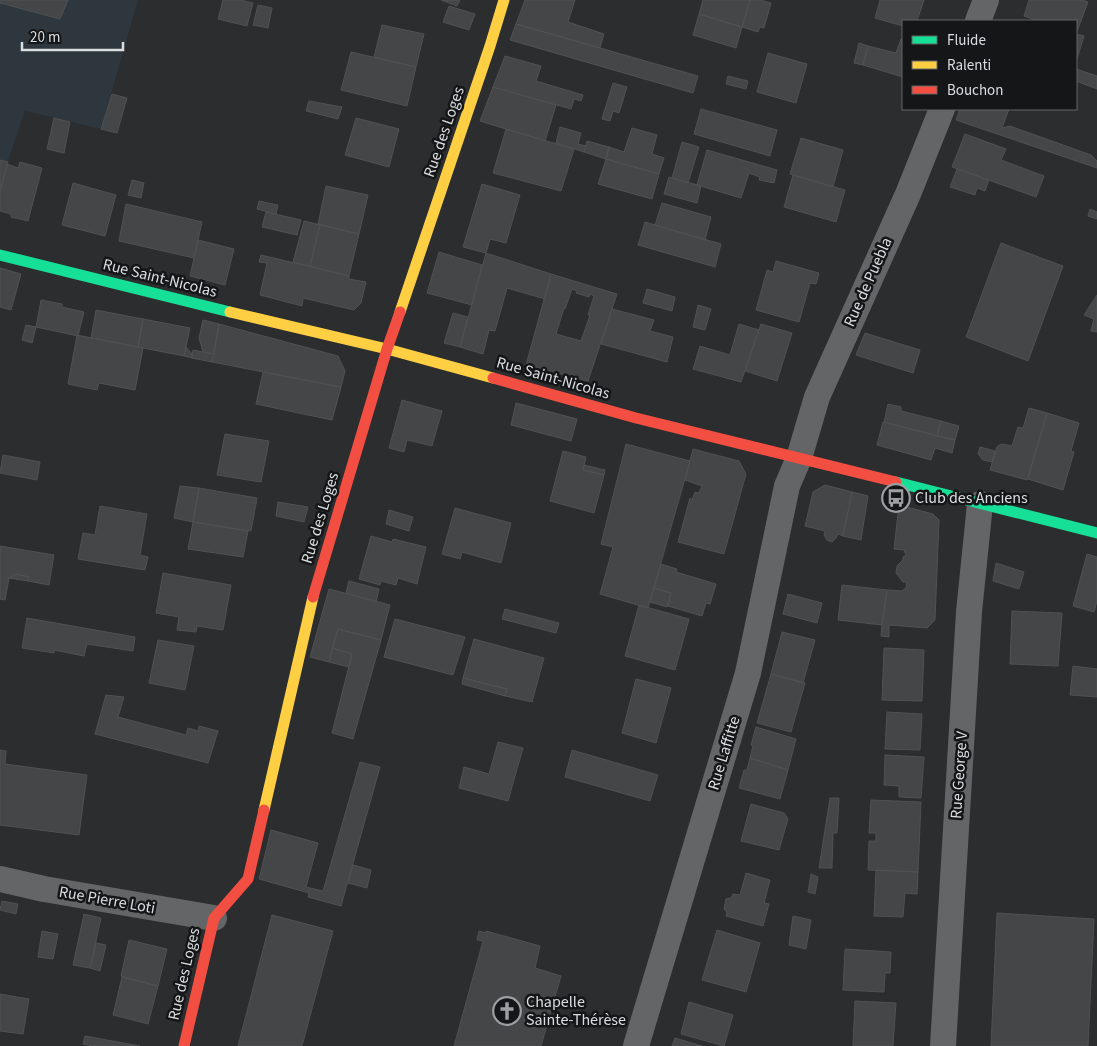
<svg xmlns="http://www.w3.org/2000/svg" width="1097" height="1046" font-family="'Source Sans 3',sans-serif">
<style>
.built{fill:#2d373d}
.building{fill:#444647;stroke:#4f5152;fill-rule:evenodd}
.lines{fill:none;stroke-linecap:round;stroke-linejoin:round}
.street{stroke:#636566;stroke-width:26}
.fast{stroke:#16e098;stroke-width:11}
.slow{stroke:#ffcf43;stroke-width:11}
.jam{stroke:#f24e42;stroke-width:11}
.labels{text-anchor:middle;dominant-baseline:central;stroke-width:5;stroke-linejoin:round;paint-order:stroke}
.street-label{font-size:16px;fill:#dbdee0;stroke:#141617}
.poi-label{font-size:16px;fill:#dbdee0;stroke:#141617;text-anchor:start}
</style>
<rect width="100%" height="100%" fill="#2b2d2f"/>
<path class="built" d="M0,0H138L101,129L25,111L7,164L0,191Z"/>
<path class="building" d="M0,0H68L60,19L0,3Z
M223,0H240L253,3L247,26L218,19Z
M441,0H460L457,6Z
M525,0H575L568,22L604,34L600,48L516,24Z
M703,0H750L742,27L699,14Z
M750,0H760L771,3L764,28L760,27L758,32L742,27Z
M880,0H924L917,21H903V26L875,18Z
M1029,0H1082L1088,2L1076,34V21H1039L1024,16Z
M258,5L272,8L268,28L253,25Z
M449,6L475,14L469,30L443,22Z
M699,14L742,27L736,48L693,35Z
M516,24L698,76L693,93L510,40Z
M382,25L424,34L416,67L374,57Z
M1076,34L1084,36L1076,62Z
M901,39H903V77L863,65L868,46L896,53Z
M859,43L868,46L863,65L854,63Z
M351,52L416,67L407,106L341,90Z
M768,53L807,64L796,103L757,92Z
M505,56L541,66L536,81L583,95L581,101L574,99L571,109L493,87Z
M1076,69L1097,76V89L1076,81Z
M728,76L748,81L746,89L726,84Z
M613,83L627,87L619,113L613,111L610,121L602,119Z
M493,87L556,105L545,141L480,121Z
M112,94L127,98L117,133L101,129Z
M309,101L342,107L338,119L306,111Z
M701,109L777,130L770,156L694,134Z
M960,109H1009L1002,128L1010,126L1091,155L1097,161V168L956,120Z
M54,118L70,122L64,153L47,149Z
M356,118L399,129L389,167L345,155Z
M560,127L581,133L578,144L586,146L584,152L556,143Z
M632,128L657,135L652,154L664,158L659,174L606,159L609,147L624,152Z
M506,129L574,149L561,191L493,173Z
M965,134L1006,149L1001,160L1044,176L1036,197L952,167Z
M801,138L843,150L833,187L790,174Z
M587,141L609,147L606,159L584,152Z
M682,142L699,147L688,183L672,178Z
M707,150L777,170L774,183L759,180L760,177L749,173L741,198L697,185Z
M606,159L659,174L652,199L598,184Z
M0,160L8,162L0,191Z
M20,162L42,168L28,221L11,217V214L0,211V191L7,164L18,168Z
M957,169L989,180L985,191L977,188L975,195L950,187Z
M793,175L845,190L836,222L784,207Z
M669,177L701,186L697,203L664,194Z
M132,180L144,183L141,198L128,195Z
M73,183L116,195L105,236L62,225Z
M482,184L520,195L506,243L490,239L486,253L463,247Z
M326,186L368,195L359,234L318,224Z
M259,201L278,205L276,214L257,209Z
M662,203L711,217L705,240L655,225Z
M126,204L202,222L194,258L119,241Z
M1090,209L1097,212V219L1088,216Z
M266,212L301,220L297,235L262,227Z
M304,221L320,225L310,266L293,262Z
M645,222L721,244L715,267L638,245Z
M320,225L359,234L349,276L310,266Z
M198,240L234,249L225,285L190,276Z
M1001,243L1063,266L1028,361L966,337Z
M439,252L482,265L472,305L427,293Z
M486,253L551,274L545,299L507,288L495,331L489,330L483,354L460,347Z
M261,255L349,276V279L366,282L361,303L354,310L303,298L302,306L260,295L267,263L259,262Z
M776,261L819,273L816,284L810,283L799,322L756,310L767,270L773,272Z
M0,268L21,274L11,310L0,307Z
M551,274L617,294L588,381L526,365ZM572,289L577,291L576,293L589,297L590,294L594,296L588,315H590L581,341L556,334L564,308L565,309Z
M647,289L675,297L672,311L643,303Z
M1097,295V332L1091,331L1094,319L1084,315Z
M41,300L62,304V307L84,312L78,336L36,327Z
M698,305L711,309L705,330L693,327Z
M612,309L654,320L650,331L673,337L667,362L601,344Z
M96,310L143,319L138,347L91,338Z
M453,313L468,317L460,347L444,343Z
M143,319L190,328L184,356L138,347Z
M203,320L219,324L214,354L203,352L199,338Z
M219,324L338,356L345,371L341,387L212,362Z
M739,324L759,330L741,382L693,369L700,346L730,355Z
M761,324L792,333L777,381L745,371Z
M26,325L36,327L32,343L22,340Z
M865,333L920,350L913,373L856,355Z
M77,335L143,348L135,390L99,383L97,390L68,384Z
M186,347L192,354V358L184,356Z
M193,350L214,354L212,362L192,358Z
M263,372L341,387L332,420L256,404Z
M402,400L442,411L432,446L407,440L404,452L389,448Z
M516,403L577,419L571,441L511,425Z
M888,404L901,407V411L941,421L937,436L884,422Z
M1029,408L1047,413L1027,480L990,470L997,447L1001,444L1012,446L1018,427L1023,428Z
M1047,413L1079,423L1071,451L1074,452L1063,490L1028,479Z
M941,421L959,426L955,440L937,436Z
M883,422L955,440L952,453L935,448L931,460L877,445Z
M225,434L269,441L261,482L217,475Z
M626,444L690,461L648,608L600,594L613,547L601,544Z
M980,447L995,451L992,462L983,460L978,454Z
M693,449L739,461L746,474L724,554L678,542L690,498L692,500L695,492L699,493L702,486L685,480Z
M563,451L586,457L583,470L604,475L594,513L550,501Z
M3,455L40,462L37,480L0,473Z
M584,465L605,470L604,475L583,470Z
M825,485L852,492L843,536L838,534L836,538L832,542L827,540L824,535L825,531L805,526L813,492Z
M180,486L199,488L193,522L174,518Z
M199,488L257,498L251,531L193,522Z
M852,492L868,496L861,540L843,536Z
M278,502L308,507L304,522L276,516Z
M899,505L933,514L939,520L935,620L927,628L889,625V637L881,636L882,625L887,590L902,591L906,588L907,582H903L896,573L897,566L903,560V557L906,555L904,550L894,549Z
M100,506L147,514L140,555L148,557L145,570L78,559L83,533L95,535Z
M455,508L511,523L501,563L462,552L460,559L442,554Z
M389,510L413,517L409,531L386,524Z
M193,522L248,531L243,557L188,549Z
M371,536L392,542L393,539L426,547L417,584L398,578L396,585L381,581L380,585L359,579Z
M0,546L54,555L49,585L28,581L29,577L16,574L9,578L5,600L0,599Z
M1087,554L1097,557V601L1094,612L1073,606Z
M996,563L1024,572L1019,589L993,581Z
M661,564L677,569L676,572L716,584L710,604L706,603L702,616L668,606L671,593L654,588Z
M163,573L231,585L223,630L197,626L196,632L177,630L179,617L156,613Z
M16,574L29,577L28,581L9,578Z
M349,581L379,589L376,602L346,593Z
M842,585L887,590L882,625L838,620Z
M654,588L671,593L667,607L650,602Z
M329,589L390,605L381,640L338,629L329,662L310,657Z
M788,594L822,603L817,623L783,614Z
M639,605L689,619L675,670L625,656Z
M505,609L559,623L556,633L502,619Z
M1012,611L1062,613L1058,666L1010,664Z
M27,618L135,637L133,651L87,644L84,656L54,650V653L22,648Z
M395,619L465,637L453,675L384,657Z
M338,629L381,640L353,739L332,733L352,654L332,648Z
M782,632L815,640L803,683L771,674Z
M474,639L544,658L532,702L505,696L507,689L463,678Z
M158,640L194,646L185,690L149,683Z
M332,648L352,654L349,667L329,662Z
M884,648L924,650L922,701L882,700Z
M1073,666L1097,669V697L1070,695Z
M771,674L805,683L791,732L757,723Z
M463,678L507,689L505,696L462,684Z
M636,679L671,688L656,743L622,733Z
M106,695L124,697L118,717L186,735L188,728L198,731L199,726L218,731L208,763L95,734Z
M887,712L922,714L920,750L885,749Z
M756,727L796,739L788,770L750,758L753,746L751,745Z
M498,742L523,748L508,801L459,788L464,767L489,774Z
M0,750L6,751L5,764L87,775L79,835L0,825Z
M572,750L658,775L650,801L565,777Z
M885,755L924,757L921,798L899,797V786L884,785Z
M750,758L788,770L780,799L739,788L744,770H747Z
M360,762L380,767L341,906L308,897L309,893L259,879L271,830L318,843L306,887L323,891Z
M830,798H839L837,833H833L832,868H819Z
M871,800L921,802L918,872L868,870L869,841H876V833H869Z
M751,804L784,813L788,819L779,850L741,841Z
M353,865L371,870L367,888L348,883Z
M876,870L918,872L917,894L905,893L903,917L874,916Z
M746,873L770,880L764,903L769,904L763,926L726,916L727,912L724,909L726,899L731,898L733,894L740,895Z
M811,874L818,877L815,894L808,892Z
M2,901L18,904L16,914L0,910Z
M997,913L1094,919L1088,1046H991Z
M84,914L101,918L90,968L73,965Z
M272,915L333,931L302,1046H238Z
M793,916L811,920L806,949L789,945Z
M717,930L760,943L746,992L702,980Z
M42,931L58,934L53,959L38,957Z
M479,931L486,933V931L540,946L535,968L561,976L541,1046H454L483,941L477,940Z
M129,940L167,949L158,986L121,976Z
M96,943L106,945L100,971L90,968Z
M845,949L891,952L890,973H885L884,992L843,990Z
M122,977L158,986L148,1024L113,1015Z
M0,994L29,999L23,1034L0,1031Z
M855,1001L896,1003L893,1046H853Z
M689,1002L733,1015L724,1046L681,1034Z
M85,1036L140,1046H93L83,1044Z
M675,1038L702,1046H672Z"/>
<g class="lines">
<path class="street" d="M978,21L986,0
M0,879L44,889L214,918
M636,1046L748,673L787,486L799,458L817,397L908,194L942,109
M943,1046L969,612L980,504"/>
<path class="fast" d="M0,255L230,312
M896,482L1097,533"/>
<path class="slow" d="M230,312L387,349L493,378
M400,312L490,46L504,0
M264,810L313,597"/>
<path class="jam" d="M493,378L636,418L896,482
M313,597L387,349L400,312
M184,1046L214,918L248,879L264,810"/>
</g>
<defs>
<symbol id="bus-ring" viewBox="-11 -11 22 22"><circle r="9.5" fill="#141617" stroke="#9da0a2" stroke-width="1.5"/><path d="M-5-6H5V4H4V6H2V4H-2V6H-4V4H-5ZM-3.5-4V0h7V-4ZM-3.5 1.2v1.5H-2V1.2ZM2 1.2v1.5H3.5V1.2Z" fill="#9da0a2"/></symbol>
<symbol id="church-ring" viewBox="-11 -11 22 22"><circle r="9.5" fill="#141617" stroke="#9da0a2" stroke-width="1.5"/><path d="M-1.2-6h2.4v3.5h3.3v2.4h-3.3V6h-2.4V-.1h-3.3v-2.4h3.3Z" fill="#9da0a2"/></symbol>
</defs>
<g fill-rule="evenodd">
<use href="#bus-ring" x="880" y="482" width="32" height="32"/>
<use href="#church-ring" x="491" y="995" width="32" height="32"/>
</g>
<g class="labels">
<g class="street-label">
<text transform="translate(444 132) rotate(-71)">Rue des Loges</text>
<text transform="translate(160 278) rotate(14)">Rue Saint-Nicolas</text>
<text transform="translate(868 282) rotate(-66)">Rue de Puebla</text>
<text transform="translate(553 378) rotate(16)">Rue Saint-Nicolas</text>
<text transform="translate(320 518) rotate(-73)">Rue des Loges</text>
<text transform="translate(724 753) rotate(-73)">Rue Laffitte</text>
<text transform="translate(959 775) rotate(-86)">Rue George V</text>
<text transform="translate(107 900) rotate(10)">Rue Pierre Loti</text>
<text transform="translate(184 974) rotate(-77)">Rue des Loges</text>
</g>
<g class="poi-label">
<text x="915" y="498">Club des Anciens</text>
<text x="526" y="1002">Chapelle<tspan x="526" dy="18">Sainte-Thérèse</tspan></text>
</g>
</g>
<rect x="902" y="20" width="175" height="90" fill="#141617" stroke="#646667"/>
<rect x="912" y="36" width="25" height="8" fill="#16e098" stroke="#646667"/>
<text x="947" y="45" font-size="15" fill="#dbdee0">Fluide</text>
<rect x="912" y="61" width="25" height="8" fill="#ffcf43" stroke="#646667"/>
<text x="947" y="70" font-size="15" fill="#dbdee0">Ralenti</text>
<rect x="912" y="86" width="25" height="8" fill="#f24e42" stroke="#646667"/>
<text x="947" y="95" font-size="15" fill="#dbdee0">Bouchon</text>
<path d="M22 42v8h101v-8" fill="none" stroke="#dbdee0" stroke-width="2.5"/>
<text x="30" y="42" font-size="15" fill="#dbdee0" stroke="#141617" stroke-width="4" paint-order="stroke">20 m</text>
</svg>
